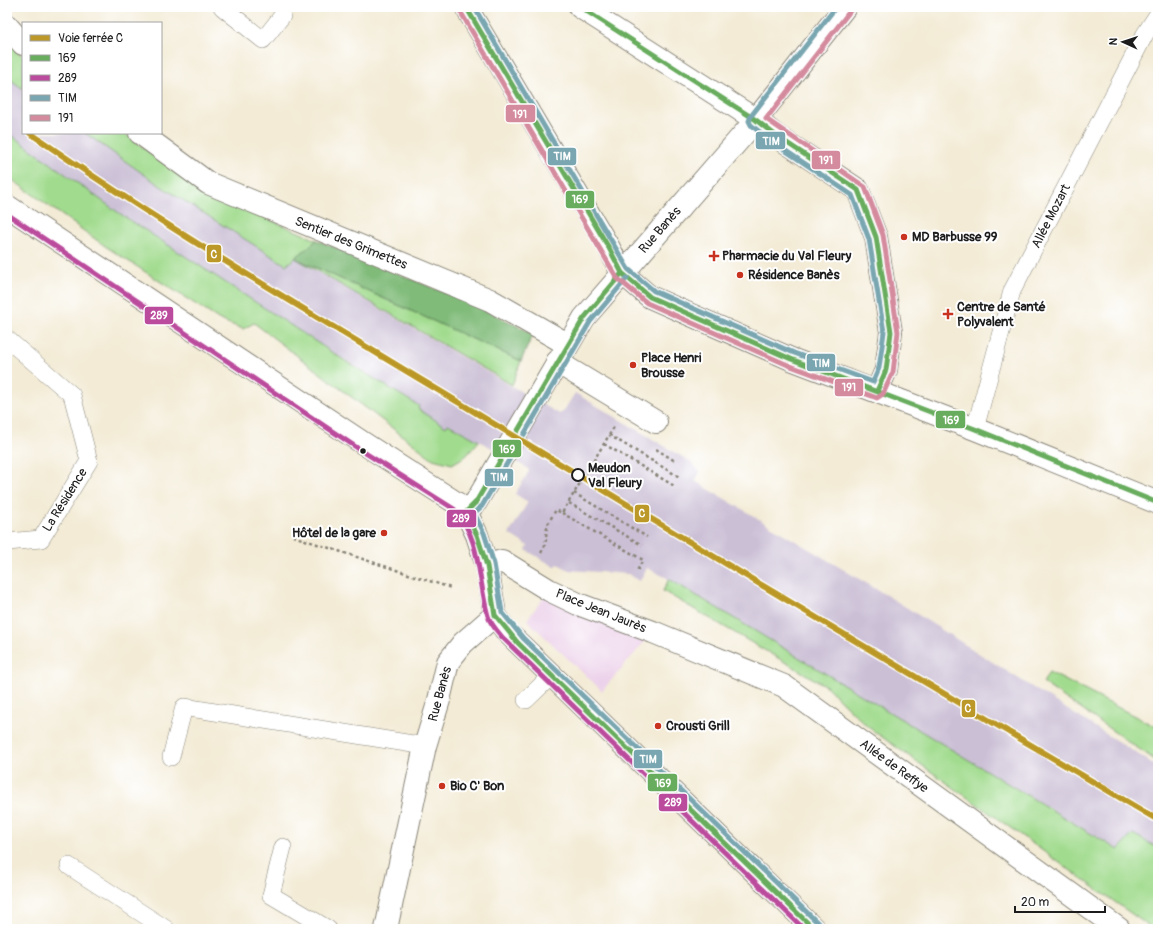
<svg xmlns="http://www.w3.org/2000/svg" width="1165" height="936" font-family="Pangolin,sans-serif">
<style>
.built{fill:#ecd1ea}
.industrial{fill:#cbbfd5}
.green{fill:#a1db8e;stroke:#5e7c55}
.forest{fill:#80bb79;stroke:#4e6c4a}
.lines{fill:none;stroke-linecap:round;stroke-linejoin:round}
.lane-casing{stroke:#888478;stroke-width:18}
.street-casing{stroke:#888478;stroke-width:24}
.path{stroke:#888478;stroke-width:2.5;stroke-dasharray:3 3;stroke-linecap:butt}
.lane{stroke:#fff;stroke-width:17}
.street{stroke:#fff;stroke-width:22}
.bus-1-casing{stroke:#fff;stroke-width:8}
.bus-2-casing{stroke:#fff;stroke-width:8}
.bus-3-casing{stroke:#fff;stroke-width:8}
.bus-4-casing{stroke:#fff;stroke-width:8}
.bus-1{stroke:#68ac5d;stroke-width:5}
.bus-2{stroke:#bb4b9c;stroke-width:5}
.bus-3{stroke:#79a6b0;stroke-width:5}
.bus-4{stroke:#d48b9d;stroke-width:5}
.rail-1-casing{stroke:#fff;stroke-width:9}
.rail-1{stroke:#bb9827;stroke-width:6}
.poi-dot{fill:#c8321e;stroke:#fff;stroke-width:1.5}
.bus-dot{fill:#1c1c1c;stroke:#fff;stroke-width:1.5}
.stop-dot{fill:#fff;stroke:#1c1c1c;stroke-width:2}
.labels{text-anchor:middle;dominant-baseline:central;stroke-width:4;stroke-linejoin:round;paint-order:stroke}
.street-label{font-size:13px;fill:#1c1c1c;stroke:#fff}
.poi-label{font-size:13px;font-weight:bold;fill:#1c1c1c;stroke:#fff;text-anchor:start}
.stop-label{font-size:13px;font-weight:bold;fill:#1c1c1c;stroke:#fff;text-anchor:start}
.line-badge{stroke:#fff;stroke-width:1.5}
.badge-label{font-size:11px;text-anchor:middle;font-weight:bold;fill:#fff}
</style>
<rect width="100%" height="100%" fill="#fff"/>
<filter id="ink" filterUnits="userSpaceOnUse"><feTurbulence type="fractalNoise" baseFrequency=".025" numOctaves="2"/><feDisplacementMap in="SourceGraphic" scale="8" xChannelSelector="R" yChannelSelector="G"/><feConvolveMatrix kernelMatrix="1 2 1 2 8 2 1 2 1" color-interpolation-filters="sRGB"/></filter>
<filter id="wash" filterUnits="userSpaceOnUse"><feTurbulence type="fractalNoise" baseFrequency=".012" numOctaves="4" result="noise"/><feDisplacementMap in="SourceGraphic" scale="16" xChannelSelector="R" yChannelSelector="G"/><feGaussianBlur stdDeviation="0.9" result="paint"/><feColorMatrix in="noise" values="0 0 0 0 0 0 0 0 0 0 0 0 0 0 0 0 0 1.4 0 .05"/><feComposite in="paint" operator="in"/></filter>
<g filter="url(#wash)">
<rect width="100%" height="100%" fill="#f3ebd5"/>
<path class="built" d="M549,590L653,632L602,691L527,620Z"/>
<path class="industrial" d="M7,64L23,76V133H102L129,153L309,267L559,414L563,412L575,393L691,462L700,472L695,481L901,604L1158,767V777L1155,787L1158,788V848L1133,834L1119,850L669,579L647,568L640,581L628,574L569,570L558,564L555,567L526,550L528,546L509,534L528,502L515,494L529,471L527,468L449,424L446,427L417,409L419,406L7,149Z"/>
<path class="green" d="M7,39L23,57V89L7,77Z
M7,132L119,213L347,362L419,406L418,409L446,427L448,424L479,441L466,456L452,464L433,459L254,323L243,329L220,320L105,246L7,176Z
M85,133H124L202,191L317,240L295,258L521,361L512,385L295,258L286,265L162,187Z
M669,579L1118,850L1133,834L1158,848V929H1153L868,727L826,686L663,591Z
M1049,672L1158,728V762L1043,683Z"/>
<path class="forest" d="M317,240L488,311L533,334L521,361L295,258Z"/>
</g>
<g filter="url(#ink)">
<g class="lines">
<defs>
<path id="lane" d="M222,7L263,40L282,16
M7,339L72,395L89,461L41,539L7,542
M975,429L1012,291L1145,34L1158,14
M526,700L551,676
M171,757L184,707L425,746
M283,847L271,895L328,929
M69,866L166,929"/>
<path id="street" d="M466,7L609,248L622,273L650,297L791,359L975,429L1158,503
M580,7L756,120L775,135L858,190L876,237L891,332L886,370L877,391
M7,26L23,44
M140,133L208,183L490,300L567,344
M7,206L363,443L458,504L466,512L477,535L487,566L495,615L507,632L814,929
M557,362L656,422
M466,512L476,502L584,318L756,120L845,7
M487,566L502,561L549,590L578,604L653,632L784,686L1119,929
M386,929L425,746L439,700L448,662L463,643L495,615"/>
</defs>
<use href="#lane" class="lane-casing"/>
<use href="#street" class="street-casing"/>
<path class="path" d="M609,435L681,478
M604,444L676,487
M656,449L675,461
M574,493L647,537
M569,503L642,545
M562,513L643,560L637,571
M293,536L451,588
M541,553C548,541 545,540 547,528C548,522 553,515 556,510L562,513L614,427"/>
<use href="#lane" class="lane"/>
<use href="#street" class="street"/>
<defs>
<path id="bus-1" d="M466,7L609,248L622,273L650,297L791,359L975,429L1158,503
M580,7L756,120L775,135L858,190L876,237L891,332L886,370L877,391
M622,273L584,318L476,502L466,512L477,535L487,566L495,615L518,643L814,929"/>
<path id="bus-2" d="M7,214L359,449L454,509C481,537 478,581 488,616C490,623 497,631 502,637L804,929"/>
<path id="bus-3" d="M474,7L628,269L654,291L794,353L873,382L879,368L884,332L869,239L852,195L771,141L751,125L749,121L751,116L836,7
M627,278L590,322L482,506L474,513L484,533L494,564L502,612L523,638L819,924"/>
<path id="bus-4" d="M460,11L617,278L647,303L788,365L877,398L883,394L893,372L898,332L883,235L865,187L766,119L850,11"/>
</defs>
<use href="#bus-1" class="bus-1-casing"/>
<use href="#bus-2" class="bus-2-casing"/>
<use href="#bus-3" class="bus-3-casing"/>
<use href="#bus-4" class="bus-4-casing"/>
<use href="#bus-1" class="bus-1"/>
<use href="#bus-2" class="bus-2"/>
<use href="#bus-3" class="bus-3"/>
<use href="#bus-4" class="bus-4"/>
<defs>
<path id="rail-1" d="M30,133C170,231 317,317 463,405C693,545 925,683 1158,820"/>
</defs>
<use href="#rail-1" class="rail-1-casing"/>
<use href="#rail-1" class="rail-1"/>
</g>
</g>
<g class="poi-dot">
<circle cx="904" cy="237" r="4"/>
<path d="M712 250h4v4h4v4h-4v4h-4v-4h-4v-4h4z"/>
<circle cx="740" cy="275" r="4"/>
<path d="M946 308h4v4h4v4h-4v4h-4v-4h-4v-4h4z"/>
<circle cx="633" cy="365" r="4"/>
<circle cx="384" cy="533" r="4"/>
<circle cx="658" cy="726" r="4"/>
<circle cx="442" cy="786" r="4"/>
</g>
<circle class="bus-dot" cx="363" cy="451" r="3.5"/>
<circle class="stop-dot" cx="578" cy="475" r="6"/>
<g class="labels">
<g class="street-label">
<text transform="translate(1051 216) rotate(-63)">Allée Mozart</text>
<text transform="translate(660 230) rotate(-49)">Rue Banès</text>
<text transform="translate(351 243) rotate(22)">Sentier des Grimettes</text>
<text transform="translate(65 500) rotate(-58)">La Résidence</text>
<text transform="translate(601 611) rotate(22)">Place Jean Jaurès</text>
<text transform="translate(440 694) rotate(-75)">Rue Banès</text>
<text transform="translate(894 766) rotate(36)">Allée de Reffye</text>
</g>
<g class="poi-label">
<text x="912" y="237">MD Barbusse 99</text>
<text x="722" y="256">Pharmacie du Val Fleury</text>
<text x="748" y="275">Résidence Banès</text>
<text x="957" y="307">Centre de Santé<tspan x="957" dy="15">Polyvalent</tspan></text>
<text x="641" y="358">Place Henri<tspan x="641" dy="15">Brousse</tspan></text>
<text x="376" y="533" text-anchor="end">Hôtel de la gare</text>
<text x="666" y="726">Crousti Grill</text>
<text x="450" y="786">Bio C' Bon</text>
</g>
<g class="stop-label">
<text x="588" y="468">Meudon<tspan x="588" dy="15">Val Fleury</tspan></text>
</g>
</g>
<g class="line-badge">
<rect x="505" y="104" width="31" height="19" rx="4" fill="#d48b9d"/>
<rect x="755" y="131" width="31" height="19" rx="4" fill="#79a6b0"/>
<rect x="547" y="147" width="30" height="19" rx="4" fill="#79a6b0"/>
<rect x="811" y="150" width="30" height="20" rx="4" fill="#d48b9d"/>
<rect x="565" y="190" width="30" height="19" rx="4" fill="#68ac5d"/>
<rect x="206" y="244" width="16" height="19" rx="4" fill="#bb9827"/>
<rect x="144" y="306" width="30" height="19" rx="4" fill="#bb4b9c"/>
<rect x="806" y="353" width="30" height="19" rx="4" fill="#79a6b0"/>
<rect x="834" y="378" width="30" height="19" rx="4" fill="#d48b9d"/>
<rect x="935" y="410" width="31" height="19" rx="4" fill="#68ac5d"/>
<rect x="492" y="439" width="30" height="19" rx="4" fill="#68ac5d"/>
<rect x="484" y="468" width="30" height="19" rx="4" fill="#79a6b0"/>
<rect x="634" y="504" width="16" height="19" rx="4" fill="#bb9827"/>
<rect x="446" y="509" width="31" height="19" rx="4" fill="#bb4b9c"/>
<rect x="961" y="699" width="15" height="19" rx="4" fill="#bb9827"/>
<rect x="633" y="749" width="30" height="20" rx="4" fill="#79a6b0"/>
<rect x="647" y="773" width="31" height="19" rx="4" fill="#68ac5d"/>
<rect x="658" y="793" width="30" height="19" rx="4" fill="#bb4b9c"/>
</g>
<g class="badge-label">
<text x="520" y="118">191</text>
<text x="771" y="145">TIM</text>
<text x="562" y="160">TIM</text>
<text x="826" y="164">191</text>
<text x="580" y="203">169</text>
<text x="214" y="258">C</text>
<text x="159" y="319">289</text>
<text x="821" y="367">TIM</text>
<text x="849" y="391">191</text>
<text x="951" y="424">169</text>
<text x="507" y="453">169</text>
<text x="499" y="481">TIM</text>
<text x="642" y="517">C</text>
<text x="461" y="522">289</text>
<text x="968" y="712">C</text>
<text x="648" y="763">TIM</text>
<text x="663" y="787">169</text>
<text x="673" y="806">289</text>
</g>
<rect width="1165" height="936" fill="none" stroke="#fff" stroke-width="24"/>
<rect x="22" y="22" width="140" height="112" fill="#ffffff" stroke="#a4a4a4"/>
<rect x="30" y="35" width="20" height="6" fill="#bb9827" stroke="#a4a4a4"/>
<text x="58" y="42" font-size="12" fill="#1c1c1c">Voie ferrée C</text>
<rect x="30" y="55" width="20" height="6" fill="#68ac5d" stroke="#a4a4a4"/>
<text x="58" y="62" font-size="12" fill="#1c1c1c">169</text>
<rect x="30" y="75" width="20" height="6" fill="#bb4b9c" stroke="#a4a4a4"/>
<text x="58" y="82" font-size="12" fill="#1c1c1c">289</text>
<rect x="30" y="95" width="20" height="6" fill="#79a6b0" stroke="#a4a4a4"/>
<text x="58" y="102" font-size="12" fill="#1c1c1c">TIM</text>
<rect x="30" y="115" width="20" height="6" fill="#d48b9d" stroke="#a4a4a4"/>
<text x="58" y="122" font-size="12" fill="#1c1c1c">191</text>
<g transform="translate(1123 42) rotate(273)" stroke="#ffffff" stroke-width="3" paint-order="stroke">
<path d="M0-3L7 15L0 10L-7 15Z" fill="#1c1c1c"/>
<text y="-6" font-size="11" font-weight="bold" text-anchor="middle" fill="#1c1c1c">N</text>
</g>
<path d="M1015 906v6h90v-6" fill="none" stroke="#1c1c1c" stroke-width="2"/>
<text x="1021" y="906" font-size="12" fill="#1c1c1c" stroke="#ffffff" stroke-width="3" paint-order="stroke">20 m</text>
</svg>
